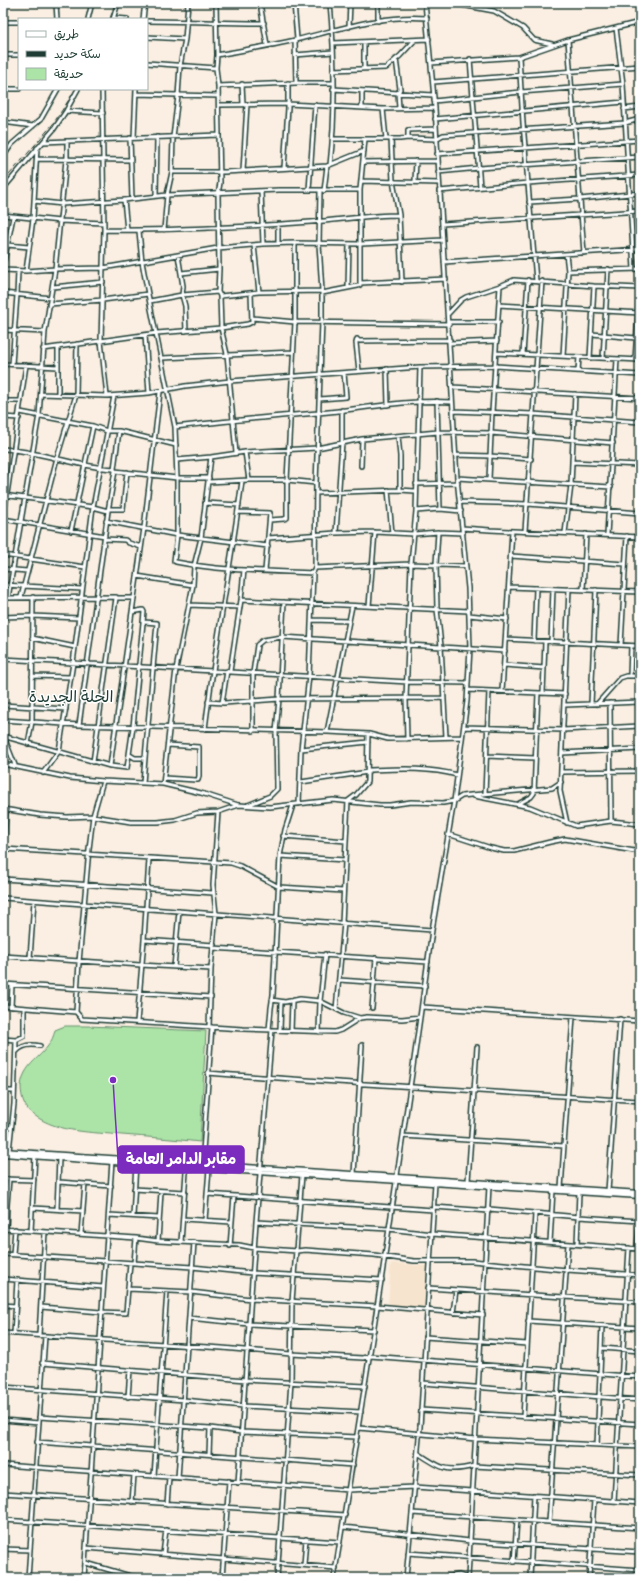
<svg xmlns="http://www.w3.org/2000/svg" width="643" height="1581" font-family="Delius,'Playpen Sans Arabic',sans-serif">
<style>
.built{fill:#f7e4ce}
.green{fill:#ace3a7;stroke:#66906e}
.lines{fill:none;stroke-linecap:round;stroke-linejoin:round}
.minor-casing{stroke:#1f3d34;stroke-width:6}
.major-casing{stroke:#1f3d34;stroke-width:7}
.minor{stroke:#fff;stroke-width:3}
.major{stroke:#fff;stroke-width:4}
.rail{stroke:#1f3d34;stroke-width:1;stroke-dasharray:6 3;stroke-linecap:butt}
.labels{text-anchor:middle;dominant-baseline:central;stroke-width:3;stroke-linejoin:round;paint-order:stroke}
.quarter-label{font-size:16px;fill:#1f3d34;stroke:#fff}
.leader{fill:none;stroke:#7b2cbf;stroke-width:1.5}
.callout-dot{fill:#7b2cbf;stroke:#fff;stroke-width:1.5}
.callout{fill:#7b2cbf;stroke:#7b2cbf;stroke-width:1.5}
.callout-label{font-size:15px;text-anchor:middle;font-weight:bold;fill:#fff}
</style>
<rect width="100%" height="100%" fill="#faefe2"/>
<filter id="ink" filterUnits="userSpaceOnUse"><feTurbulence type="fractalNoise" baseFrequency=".025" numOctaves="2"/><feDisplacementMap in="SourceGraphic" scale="8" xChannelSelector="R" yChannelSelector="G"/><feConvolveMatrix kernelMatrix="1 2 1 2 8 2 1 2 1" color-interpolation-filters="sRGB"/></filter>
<g filter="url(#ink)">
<path class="built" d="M391,1263L427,1266L424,1309L388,1306Z"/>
<path class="green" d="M65,1026H88L206,1031L200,1142C174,1139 148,1137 122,1135C93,1132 58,1133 34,1115C24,1108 21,1097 21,1086C24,1059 50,1056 55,1030Z"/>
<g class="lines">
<defs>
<path id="minor" d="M56,3L57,19
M216,3L217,55L216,68L218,86L220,183L218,194L219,269L218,292L220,296L221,328L227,354L236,453
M216,3H225
M260,3L267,45
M294,3L297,39
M330,3C335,57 336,111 330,165
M425,3L435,108L457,478L468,588L470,648L467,701L454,801L432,930
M451,3L494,11L523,28L534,40L552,44
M114,18L127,19
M88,19L92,3
M113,19L118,3
M143,19L145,3
M147,21C186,21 225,23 264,23
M378,21V3
M3,22H19
M349,27L350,3
M616,28L623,84L634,269
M147,37L185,39
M295,40L296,83
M568,40L584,253
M364,42V69
M333,43L429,39
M3,55H19
M217,55C243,50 270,46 295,40C338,30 382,14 427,18
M295,55L333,52
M519,57L523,123L536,281
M396,59L400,89L398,93L399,108
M470,59L480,187
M147,63L216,68
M431,63L519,57L568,40L640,22
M333,70L386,68L400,56L415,40
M433,82L640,66
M242,84L243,104
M218,86L296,83H333
M3,89H19
M102,89L104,230L101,341L107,396
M333,89L433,95
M362,91V108
M137,94L218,96
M434,101L521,92L623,84
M219,105L288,104L383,109L435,108
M383,109L386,139
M624,109L640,107
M66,111L103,113
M435,119L624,102
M3,122L33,126
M130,138L132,199
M134,138L136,89
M408,138L436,139L443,135L625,123L640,119
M333,139H400L408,138V130L436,129
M391,139L393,181L399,215L402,282
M43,142L218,135
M437,154L640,140
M3,157L12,144L41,119L58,89
M37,159L131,160
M67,160V141
M363,162L438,161
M284,168L288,108V83
M243,171L247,104
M172,172H225L327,166L364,151
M438,172L479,168L640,157
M362,181L439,183
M415,181L416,161
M3,189L54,129L66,111L78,89
M309,190L315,105
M261,191L263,244
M324,191L327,166
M439,191L528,183L640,175
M156,196L157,137
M124,200L127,230
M34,201L62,204L124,200L167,195L279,190H360
M529,202L580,199L640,193
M3,215L60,221L104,223
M442,224L640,211
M104,230C173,231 242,227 311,222C340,220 369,215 399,215
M164,230L167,195L172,172L173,137L178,96L180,66L185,39L188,3
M139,231L142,262L148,294L175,427L177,478V535L174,561L176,562C221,571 267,571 313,573
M278,243V224
M7,245L29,247
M254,245L259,292
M178,255L183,286L182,295L185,306L186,331
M444,262L640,249
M3,267L13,217
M3,270L26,271L55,269L103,268L218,248L263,244L295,243L361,244L443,240
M26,271L33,219L37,148
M568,271L640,269
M181,273L219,269
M360,283L446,279
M53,287L103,282
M348,288L349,244
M3,293L51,298
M322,293L358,286L360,285V190L365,139
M220,296L259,292L322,291
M150,301L182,295L218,292
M49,304L103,300L148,294
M499,305L640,313
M448,314L461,300L466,297L500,286L514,280L594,286L640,288
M252,318L295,322L449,324
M448,322H499
M3,330L45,332
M592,334L636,338
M145,335L149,393
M450,343L497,341
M43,349L157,333L221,328L248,324L252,322L251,293
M497,353L640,360
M523,354L528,280
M563,356L568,271L566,254
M162,358L293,352
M590,358L594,286
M603,358L608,269
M635,360L640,284
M3,364L58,367
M12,364L17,295L18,271
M387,369L388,405
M359,371L356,343L357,339L359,341L450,340
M578,371L579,357
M452,387L640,398
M41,394L107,396L149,393L185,386L230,381L420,367L496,366L640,375
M58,394V347
M320,399L346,397L344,373
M3,401H21
M437,401L440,509
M453,411L533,414L640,422
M20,412L93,426L107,431H119L176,445
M3,417L19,418
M175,427C223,421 270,417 318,413C363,409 407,399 452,402
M398,436L400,456V490
M3,449C41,451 76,467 114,469L115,471L177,478H209
M245,452L249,480
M456,455L490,456L531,459
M177,460L211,457L245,452L317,448L362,439L438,432L491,433L613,443
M572,462L640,465
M361,466L362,439
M114,469L119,431
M457,478L611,487
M489,479L492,412L500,286
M208,482L249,480H287L316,483
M416,484L458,483
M388,490L392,533
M316,493L400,490L415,491
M3,495L93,507L108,511
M460,502L528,504L640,513
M205,503L239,505
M108,509H123L127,472
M416,511L440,509L461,511
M238,512L270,513L265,571
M3,519L105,536
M270,520L284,519L287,518V480L295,322V243
M3,521L26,365
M106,521L177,535L268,546
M462,528L490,530L640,537
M71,531L93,426
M525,531L542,281
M438,532L436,564L437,609L441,646L446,737
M336,533L342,442V410
M565,533L571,485L575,394
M607,535L617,359
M268,538L336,533L375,532L414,534L438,532L463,533
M105,539L125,540L129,543L141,547
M3,555L85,567
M511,556L625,564
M315,568L411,564L466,566
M3,569L27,571
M137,576L193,585
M3,585L82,589
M509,587L640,592
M583,590L586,534
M21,597L57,458L76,395L77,344
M3,598L116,597V598H134
M8,598L39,415L45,332L55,269L66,160
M241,600L469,611
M189,605L240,607
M369,606L375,532
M469,615L507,619
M3,617L32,616L79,618
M312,620L349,621
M32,638L75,647
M506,639L640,646
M534,641L536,588
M551,642L553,589
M621,645L627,536
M3,659L408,682L468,683
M504,665L544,668
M230,671L241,600L244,570
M32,676L71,677
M630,676L631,646
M468,690L565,694
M502,691L512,531
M543,693L545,642
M208,702L224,703L279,699L443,698
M222,703L227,671
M610,703L611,821
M591,704L596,590
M597,704L620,678L626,676H640
M3,705L66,709
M565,705L640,702
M3,720L79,725L328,732L369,734L388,739L462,737
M79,725L108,511L115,471
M464,727L563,730L640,726
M205,729C215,646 231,564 242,481
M253,731V673L257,645L263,640L282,637L505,651
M327,732L352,606
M3,736L110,766L127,768L133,727L144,612L143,610L132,612
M4,737L15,765
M407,739L406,699L411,564L416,511L420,367
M28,744L32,722L33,597
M301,749L368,742
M562,753L640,749
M130,755L135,758H145L157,623L144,622
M487,756L535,758
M93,762L116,598
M3,764L70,778L103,781L163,784L201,793L238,805
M110,766L144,528L160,392
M368,770C398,769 427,767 457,775
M561,772L640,771
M43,773L59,751L73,663L93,507L114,396
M164,778L196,780H198L199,776V747L168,745
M103,781L93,816L89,849L79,962L76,1012L82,1019L243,1029L335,1032L341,1030L360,1018L367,1017L402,1019L420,1017
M301,782L368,772
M143,783L145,758
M163,784L176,669L193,585L194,566L201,538L211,457
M485,794L489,691
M474,796L530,807L576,826L611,821L640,824
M299,804L301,749L309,676L313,573L315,568L316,483L322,322V291L319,244L320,191
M518,804L531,797L534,793L538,693
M248,805L270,796L277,789L276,732L279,699L284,602
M3,809L40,815L67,817L93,816L131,822H158L175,820L197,813L218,812L239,805L270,807L333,800L380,805H390L411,802L443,803L454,801L462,796L471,795L552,788L561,782
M567,823L560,791L569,589
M448,834L491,848L504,851H514L550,842L565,839L640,852
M283,836L346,841
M4,849L231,863L240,866L279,887L343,891
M280,856L345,860
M3,857L6,811
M3,879L213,893
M3,898L432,930C403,1147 369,1362 334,1578
M342,923L348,801L356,795L367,782L368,734
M144,940L214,945
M213,948L428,962
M3,956L141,965L211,969
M30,958L34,901
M174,967L179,911
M339,980L425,986
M3,984L211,997
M272,1000L285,1002L300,999L320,1001L344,1013L360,1018
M3,1006L76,1012
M11,1007L12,985
M422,1007L640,1021
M372,1008L376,958
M336,1009L344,923
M137,1022L144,940L149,859
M209,1027L211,969L216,914L213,885L218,812
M269,1030L271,1008L273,995L280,856L285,830L293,805
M280,1030L281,1002
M291,1031L292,1001
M319,1032L320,1001L325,954
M3,1039L16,1040L24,1036V1009
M16,1052C22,1045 31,1044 40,1046
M208,1073C352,1084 496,1092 640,1101
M3,1091H13
M3,1127L11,1128
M403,1136L564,1146
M9,1151L14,1104L16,1040
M202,1165L212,1027
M354,1174L362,1045
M3,1179L34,1180
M468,1181L477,1047
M59,1182L111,1186
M561,1188L573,1017
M134,1189L185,1192
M608,1191L620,1019
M207,1194L433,1210
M3,1205H7L9,1179
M434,1207L489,1211
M33,1208L83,1211
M57,1209L59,1158
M489,1209L579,1217L640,1221
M109,1215L159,1218
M133,1216L136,1164
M183,1219L232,1222
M205,1220L209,1169
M256,1222L389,1229L432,1234L640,1249
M3,1229L136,1238L158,1241L239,1245L254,1248L297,1251L305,1250L374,1255L414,1261H472L567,1270L640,1275
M6,1229L7,1205
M31,1231L35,1155
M81,1234L85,1184
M158,1241L161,1191
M181,1242L186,1172L189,1167
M550,1242L553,1190
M577,1244L579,1192
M230,1246L234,1196
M637,1248L640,1213
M3,1254L192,1267L252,1273L382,1280
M13,1254L15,1229
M134,1263L136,1238
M3,1279L103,1287
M428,1288L640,1302
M129,1289L191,1292L251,1299L377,1306L483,1315
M3,1305L16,1306
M41,1307L101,1312L126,1313L130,1263
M453,1313L456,1290
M189,1318L249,1324L374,1330
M528,1321L640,1328
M3,1333L222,1348L291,1354L363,1358L370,1356L640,1377
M14,1334L17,1280
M39,1335L45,1232
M425,1337L527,1344
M602,1348L640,1351
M42,1363L246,1380L365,1386
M423,1383L640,1400
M3,1387L184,1400L243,1406L361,1412
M128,1397L130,1370
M421,1410L640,1424
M39,1417L210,1428L241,1432L357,1437
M523,1417L535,1214
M3,1420L39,1423
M359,1428L476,1439L640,1447
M37,1442L353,1465
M597,1445L602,1326
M418,1453C440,1468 447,1473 474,1466L640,1475
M209,1454L210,1428
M3,1465L349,1490L415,1487L640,1503
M154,1476L167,1291
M178,1478L194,1242
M238,1483L256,1222L272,1030
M3,1493L345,1515
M614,1501L629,1248
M132,1502L134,1475
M167,1504L169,1477
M412,1513L640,1528
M3,1520L340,1542
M549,1522L568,1244
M343,1527L470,1541L640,1552
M86,1548L336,1568
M3,1549L30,1550
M408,1553L640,1570
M163,1554L166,1530
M514,1562L517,1520
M86,1563L130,1576L143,1578
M304,1565L306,1539
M406,1576L444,1577L459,1575L467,1578
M28,1578L45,1336
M84,1578L112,1161
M222,1578L229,1481
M277,1578L291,1382L292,1301L302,1175
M406,1578L420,1427L435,1183
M468,1578L489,1186
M530,1578L534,1495
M589,1578L594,1500
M637,1578L640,1536"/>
<path id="major" d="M3,1151L640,1193
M3,1154L209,1169L640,1196"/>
</defs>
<use href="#minor" class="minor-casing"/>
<use href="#major" class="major-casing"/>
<use href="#minor" class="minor"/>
<use href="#major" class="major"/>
<path class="rail" d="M110,19L115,3
M3,182L53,124L76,89"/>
</g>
</g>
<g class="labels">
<g class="quarter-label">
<text x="71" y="696">الحلة الجديدة</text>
</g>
</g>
<path class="leader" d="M113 1080L118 1159"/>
<circle class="callout-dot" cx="113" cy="1080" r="4"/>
<rect class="callout" x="118" y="1146" width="126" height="27" rx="4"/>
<g class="callout-label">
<text x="181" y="1164">مقابر الدامر العامة</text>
</g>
<rect width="643" height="1581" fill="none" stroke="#fff" stroke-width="16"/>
<rect x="8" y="8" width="627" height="1565" fill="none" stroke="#1f3d34" stroke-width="1.5" filter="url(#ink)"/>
<rect x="18" y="18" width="130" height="72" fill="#ffffff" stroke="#a5b1ae"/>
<rect x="26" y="31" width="20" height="6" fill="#ffffff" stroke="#a5b1ae"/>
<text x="54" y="38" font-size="12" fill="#1f3d34">طريق</text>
<rect x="26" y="51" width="20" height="6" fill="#1f3d34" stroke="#a5b1ae"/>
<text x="54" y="58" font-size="12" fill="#1f3d34">سكة حديد</text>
<rect x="26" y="68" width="20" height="12" fill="#ace3a7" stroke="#a5b1ae"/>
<text x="54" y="78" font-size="12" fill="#1f3d34">حديقة</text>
</svg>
